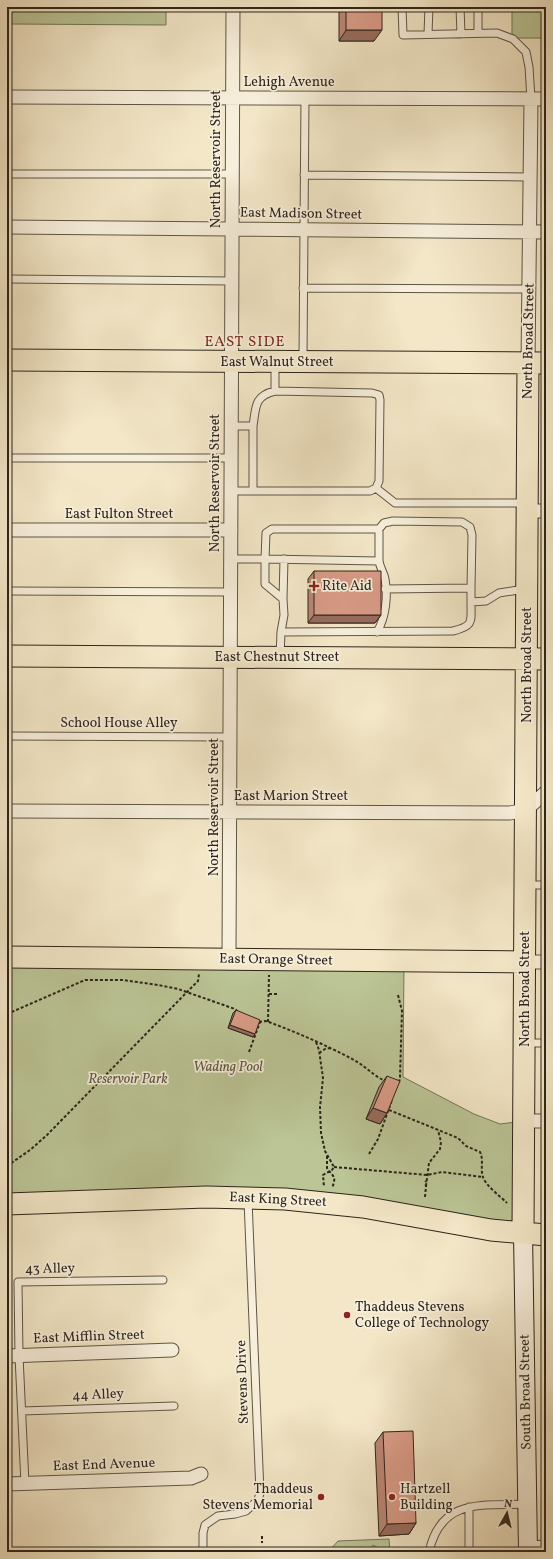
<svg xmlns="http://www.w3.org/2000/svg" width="553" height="1559" font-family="Vollkorn,serif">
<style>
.green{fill:#bbc596;stroke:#747559}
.water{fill:#9bbfb6;stroke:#6f8178}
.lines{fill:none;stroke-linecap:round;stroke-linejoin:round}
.lane-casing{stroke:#5e5647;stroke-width:9}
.street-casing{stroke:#5e5647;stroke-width:15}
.secondary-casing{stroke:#2d251c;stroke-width:20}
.primary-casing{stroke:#2d251c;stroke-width:23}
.path{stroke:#2d251c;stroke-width:2;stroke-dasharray:3 2;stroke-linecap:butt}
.lane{stroke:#f7efdb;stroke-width:7}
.street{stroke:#f7efdb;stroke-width:13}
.secondary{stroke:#f7efdb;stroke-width:18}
.primary{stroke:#f3e7c7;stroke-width:21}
.wall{fill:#bb8574;stroke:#2d251c}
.shaded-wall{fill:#986c5e;stroke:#2d251c}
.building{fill:#d99b87;stroke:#2d251c}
.poi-dot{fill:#8f2418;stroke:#f7efdb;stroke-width:1.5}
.labels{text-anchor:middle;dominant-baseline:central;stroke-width:3.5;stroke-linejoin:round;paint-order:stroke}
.street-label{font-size:14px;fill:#2d251c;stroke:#f7efdb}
.poi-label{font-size:14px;fill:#2d251c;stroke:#f7efdb;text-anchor:start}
.park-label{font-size:14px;font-style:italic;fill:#585541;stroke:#f7efdb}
.neighbourhood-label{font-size:15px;letter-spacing:1px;fill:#7a1f14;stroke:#f7efdb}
</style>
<rect width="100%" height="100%" fill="#f3e7c7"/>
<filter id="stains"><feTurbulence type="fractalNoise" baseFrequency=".005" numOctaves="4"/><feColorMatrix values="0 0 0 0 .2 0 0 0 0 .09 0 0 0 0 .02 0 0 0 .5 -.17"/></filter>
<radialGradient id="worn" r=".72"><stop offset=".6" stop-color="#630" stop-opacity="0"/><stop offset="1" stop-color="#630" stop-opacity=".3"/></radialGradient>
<path class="green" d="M10,7H166V25L10,24Z
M512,7H546V38H512Z
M7,957L404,961L403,1077L474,1114L500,1124L524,1121L523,1232L363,1207L7,1204Z
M389,1539L390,1552H328L338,1541Z"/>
<path class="water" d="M373,1545L377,1547L379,1551L358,1552L359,1548L361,1547L366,1550H369Z"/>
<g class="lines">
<defs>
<path id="lane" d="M402,7L403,35L497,33L513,39L526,52L529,67L531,99
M460,7L461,34
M478,7V33
M428,34L429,7
M7,174H232
M304,175L530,177
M7,279L232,281
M303,288L529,289
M303,359L305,98
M275,391V364
M7,458H231
M376,488L395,503H525
M231,491H253V426H231
M253,491H370L376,488L379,481L380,400L379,395L372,393L275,391C254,396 256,407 253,426
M379,529V561
M231,559H265L266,533L272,529H379L384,523L393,521L462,522L470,527L472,535L471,588
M385,589L471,588V602L486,601L499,593L525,589
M7,591L231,592
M283,599L284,559
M281,632L284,615L283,599L265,584V559L379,561C380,568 384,573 385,579C388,596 386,617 377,632
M280,657L281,632L453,631C474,626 471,622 471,602
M7,736L230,737
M528,885H546
M527,1043H546
M22,1411L174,1406
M25,1484L19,1356L18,1282L163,1280
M469,1507V1552
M528,1545L546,1544
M203,1552V1533L205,1525L218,1516L235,1514L246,1511L258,1500L260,1493L248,1200
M429,1552C441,1497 483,1506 527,1504"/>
<path id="street" d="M7,97L546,99
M7,227L546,232
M528,363L531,99
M527,511H546
M7,530H231
M7,811L510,813L526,810L546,792
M229,960L233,7
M525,962H546
M524,1121H546
M7,1356L172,1350
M7,1484L191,1478L201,1474"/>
<path id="secondary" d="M523,1232L528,1552"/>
<path id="primary" d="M7,360L546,363
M7,656L546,659
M7,957L525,962
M7,1204L206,1197L285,1199L363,1207L491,1230L546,1235
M523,1232L528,363"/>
</defs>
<use href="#lane" class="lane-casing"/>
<use href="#street" class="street-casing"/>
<use href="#secondary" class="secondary-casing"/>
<use href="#primary" class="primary-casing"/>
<path class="path" d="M269,994H277
M398,995L402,1011L400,1077L399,1083
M7,1014L85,980H123L158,985L178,989L235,1009L239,1013
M259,1022L266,1021C296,1032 326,1045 354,1060C365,1066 374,1076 385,1081
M268,1022L269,975
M316,1042L319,1050L323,1078L320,1107L321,1133L325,1151L334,1167L332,1170L323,1175L324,1187
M249,1052L260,1022
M319,1053L325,1049L330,1048
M7,1091C8,1106 15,1139 7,1152
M389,1110L458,1138L466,1146L480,1152C484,1160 480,1169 483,1177C485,1185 501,1197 507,1203
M369,1154L378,1139L392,1100
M327,1156V1168C333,1177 337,1176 332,1188
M7,1166L30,1150L47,1135L187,992L198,981L199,974
M334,1167L427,1175L442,1172L483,1177
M426,1186L429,1163L440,1149L441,1142L438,1130
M425,1197L426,1186L425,1183L426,1181
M262,1536V1543"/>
<use href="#lane" class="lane"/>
<use href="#street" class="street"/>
<use href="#secondary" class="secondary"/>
<use href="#primary" class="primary"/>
</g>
<path class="wall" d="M282,7H382L374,41H339V11H282Z
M314,571L381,615L375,623H308V579Z
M236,1010L255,1034L253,1037L228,1028L233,1013Z
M387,1076V1113L380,1124L366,1119L379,1087Z
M383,1432L416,1523L409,1534L379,1536L375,1443Z"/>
<path class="shaded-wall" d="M285,7H342L339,11H282Z
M346,30H382L374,41H339Z
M314,615H381L375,623H308Z
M230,1025L255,1034L253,1037L228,1028Z
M373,1108L387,1113L380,1124L366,1119Z
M416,1523L409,1534L379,1536L387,1524Z"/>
<path class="building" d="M346,7H382V30H346Z
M314,571H381V615H314Z
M236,1010L260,1020L255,1034L230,1025Z
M387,1076L400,1081L387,1113L373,1108Z
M413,1431L416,1523L387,1524L383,1432Z
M286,1548V1552H254V1549Z"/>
<g class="poi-dot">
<path d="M312 580h4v4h4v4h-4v4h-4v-4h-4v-4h4z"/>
<circle cx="347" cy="1315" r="4"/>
<circle cx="321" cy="1497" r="4"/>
<circle cx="392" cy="1497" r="4"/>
</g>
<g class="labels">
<g class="street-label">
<text x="289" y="82">Lehigh Avenue</text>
<text transform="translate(216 159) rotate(-90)">North Reservoir Street</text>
<text transform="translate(301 214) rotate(1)">East Madison Street</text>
<text transform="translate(529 341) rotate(-89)">North Broad Street</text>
<text x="277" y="362">East Walnut Street</text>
<text transform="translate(215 483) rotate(-90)">North Reservoir Street</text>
<text x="119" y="514">East Fulton Street</text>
<text x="277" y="657">East Chestnut Street</text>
<text transform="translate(527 665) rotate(-90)">North Broad Street</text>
<text x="119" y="723">School House Alley</text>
<text x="291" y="796">East Marion Street</text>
<text transform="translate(214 807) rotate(-90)">North Reservoir Street</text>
<text transform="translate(276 960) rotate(1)">East Orange Street</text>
<text transform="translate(525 989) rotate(-90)">North Broad Street</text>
<text transform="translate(278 1200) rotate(3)">East King Street</text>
<text transform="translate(50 1269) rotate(-1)">43 Alley</text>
<text transform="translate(89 1337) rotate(-2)">East Mifflin Street</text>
<text transform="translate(243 1382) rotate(-92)">Stevens Drive</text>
<text transform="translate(526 1392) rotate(-91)">South Broad Street</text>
<text transform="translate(98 1395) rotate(-2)">44 Alley</text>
<text transform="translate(104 1465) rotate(-2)">East End Avenue</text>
</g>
<g class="poi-label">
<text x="322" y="586">Rite Aid</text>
<text x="355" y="1307">Thaddeus Stevens<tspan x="355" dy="16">College of Technology</tspan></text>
<text x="313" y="1489" text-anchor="end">Thaddeus<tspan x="313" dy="16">Stevens Memorial</tspan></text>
<text x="400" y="1489">Hartzell<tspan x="400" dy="16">Building</tspan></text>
</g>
<g class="park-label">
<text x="228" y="1067">Wading Pool</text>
<text x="128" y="1079">Reservoir Park</text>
</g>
<g class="neighbourhood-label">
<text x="245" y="342">EAST SIDE</text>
</g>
</g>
<rect width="553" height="1559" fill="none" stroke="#f3e7c7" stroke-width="24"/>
<rect x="8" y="8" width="537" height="1543" fill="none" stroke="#2d251c" stroke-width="2"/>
<rect x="12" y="12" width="529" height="1535" fill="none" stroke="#2d251c"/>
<g transform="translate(507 1513) rotate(8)" stroke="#f7efdb" stroke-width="3" paint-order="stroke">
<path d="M0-3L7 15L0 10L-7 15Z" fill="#2d251c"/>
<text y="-6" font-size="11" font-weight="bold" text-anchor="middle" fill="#2d251c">N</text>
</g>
<rect width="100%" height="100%" filter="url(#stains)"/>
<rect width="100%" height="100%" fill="url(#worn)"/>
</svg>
